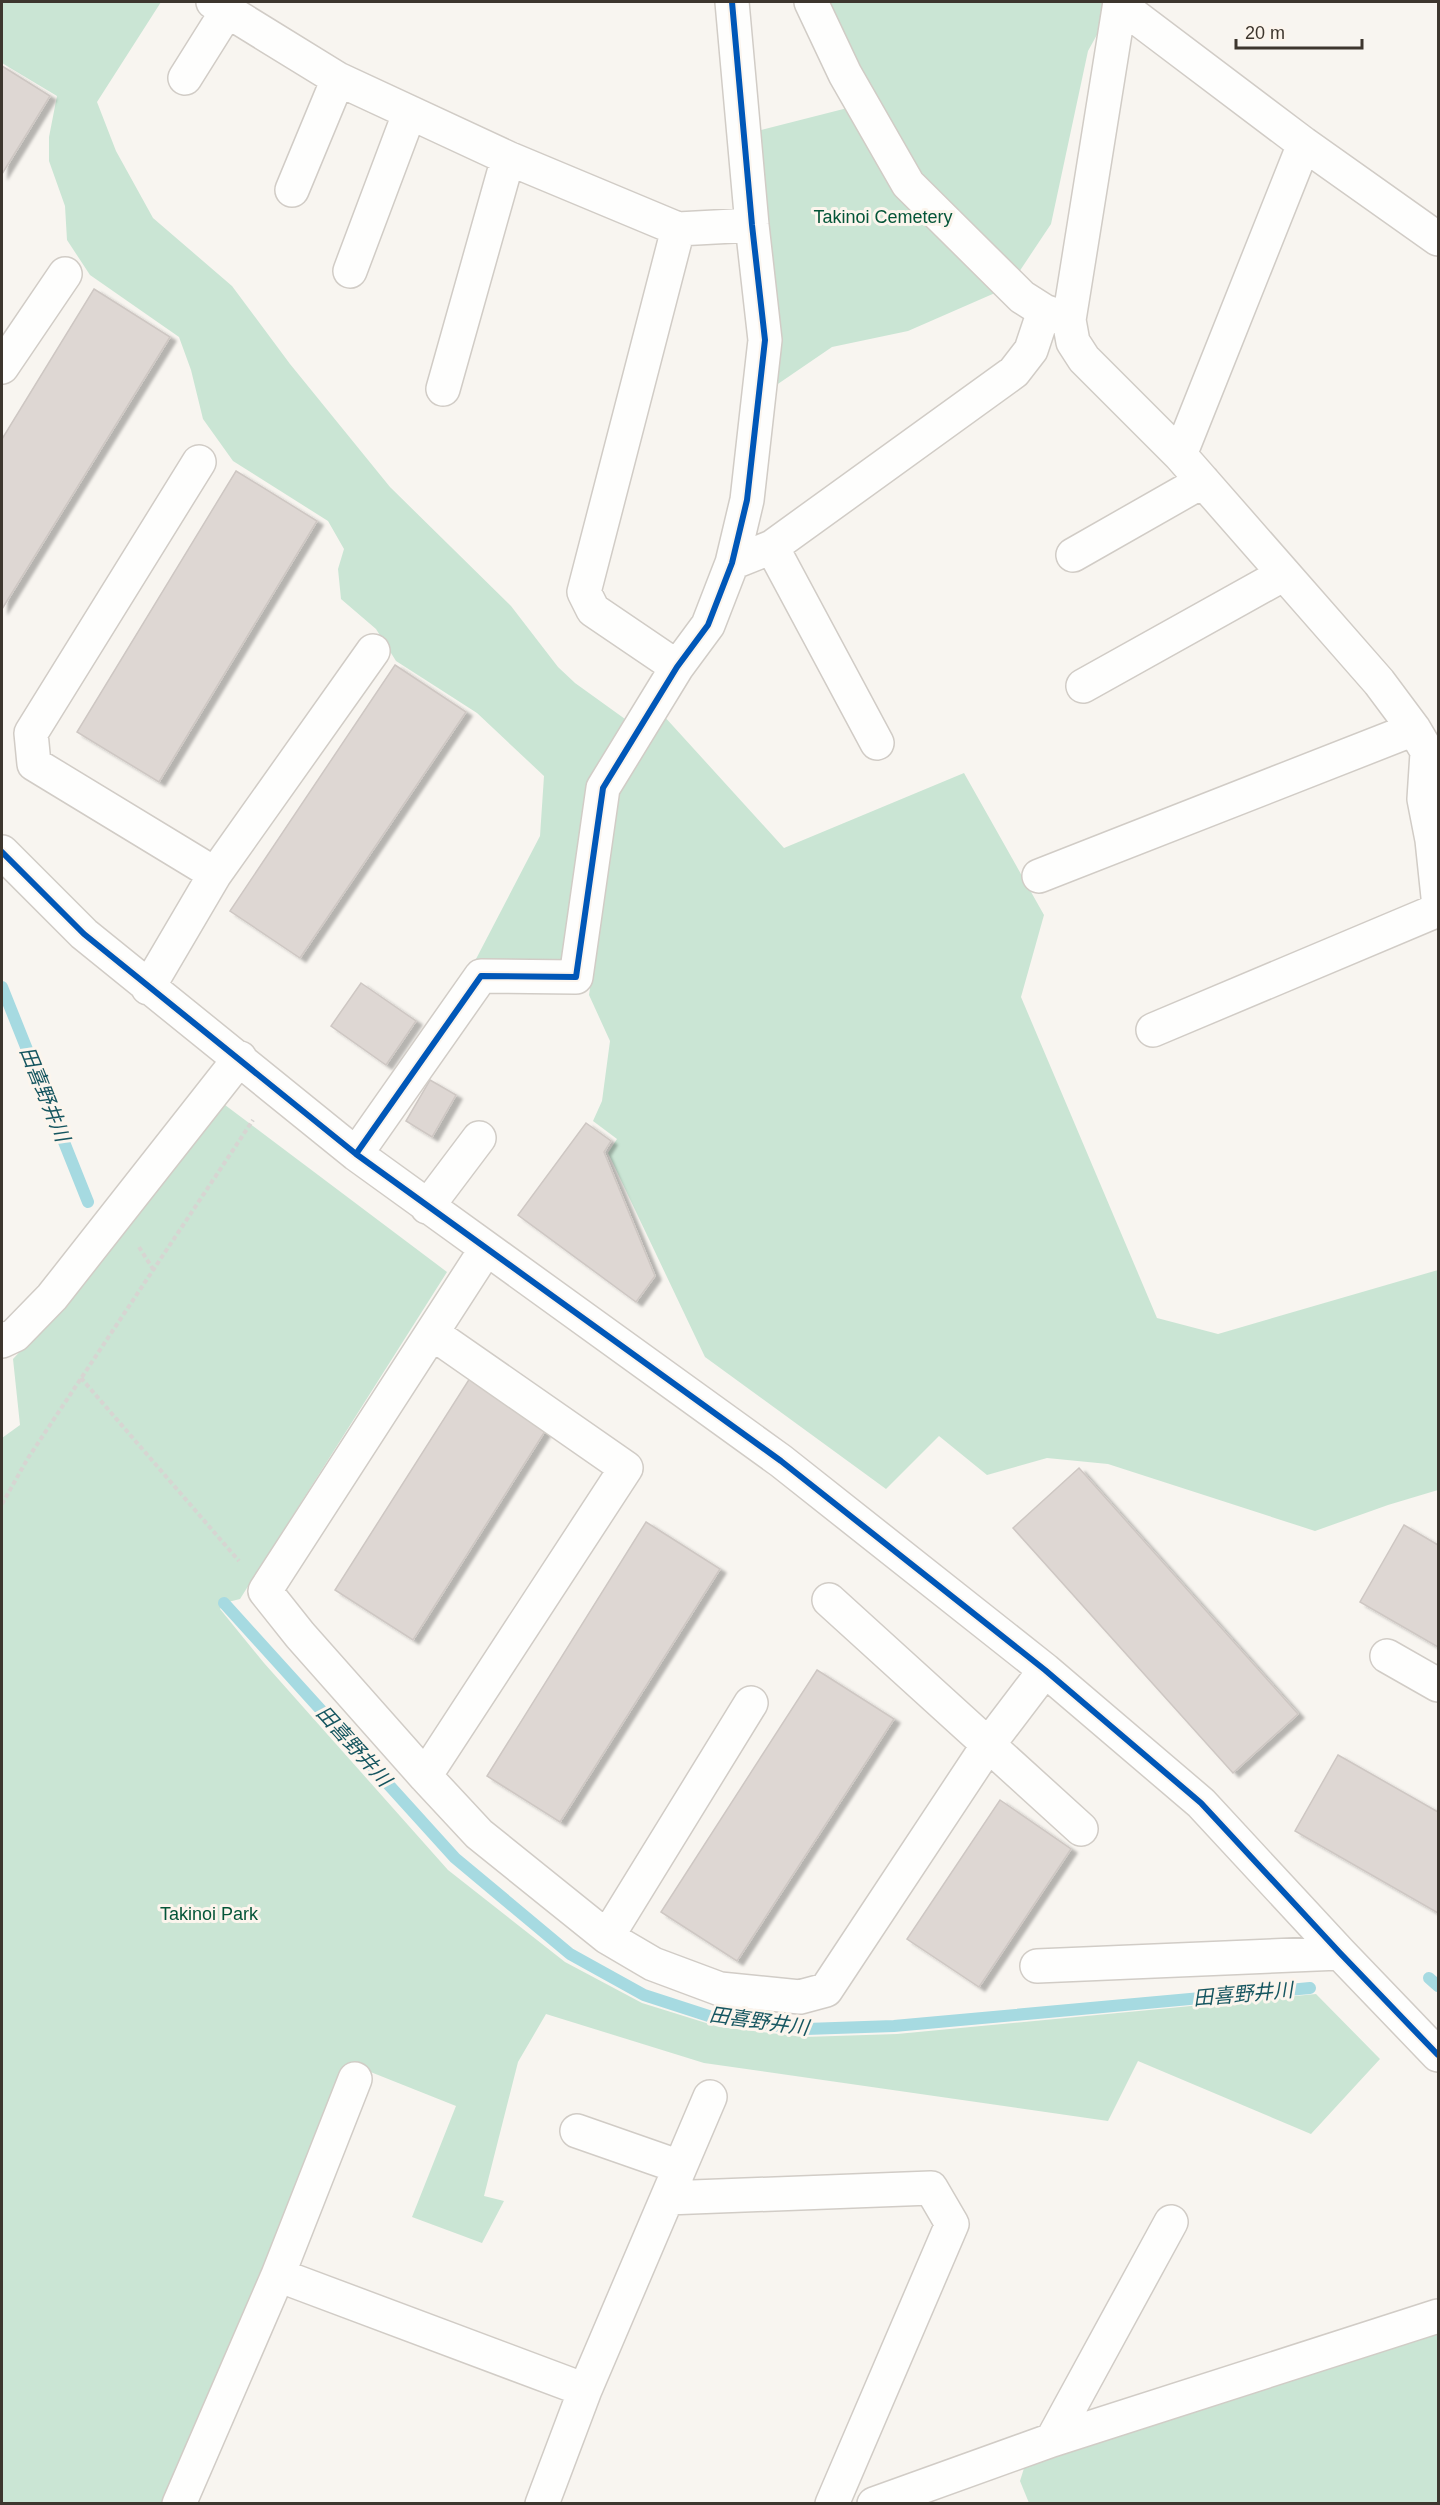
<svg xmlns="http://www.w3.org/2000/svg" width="1440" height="2505" font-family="Helvetica,'Noto Sans JP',sans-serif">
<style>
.green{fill:#cae5d4}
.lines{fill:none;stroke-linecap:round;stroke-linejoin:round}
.stream{stroke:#a6dae1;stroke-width:12}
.building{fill:#ded7d3;stroke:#cec7c3;stroke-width:1.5;filter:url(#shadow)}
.minor-casing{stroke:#d1ccc6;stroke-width:36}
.path{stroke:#d7d5d2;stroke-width:4;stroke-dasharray:4.5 3;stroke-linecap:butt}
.minor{stroke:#fefefd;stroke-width:33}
.cycleway-casing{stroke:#fcf5ed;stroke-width:10}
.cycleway{stroke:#0057b8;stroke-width:6}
.labels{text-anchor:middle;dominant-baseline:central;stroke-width:6;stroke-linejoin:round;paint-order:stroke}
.park-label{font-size:18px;fill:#045538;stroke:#fcf5ed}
.water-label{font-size:20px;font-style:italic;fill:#165660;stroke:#fcf5ed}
</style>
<defs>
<filter id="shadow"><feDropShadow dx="6" dy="4" stdDeviation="1.5" flood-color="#0004"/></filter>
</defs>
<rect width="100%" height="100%" fill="#f8f5f0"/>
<path class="green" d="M2,2H161L97,102L116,151L153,218L232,286L290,364L390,487L511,606L558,667L575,683L625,719L586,787L565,964L476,959L540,836L544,776L477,713L396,661L376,629L341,599L338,569L344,549L328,521L233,461L203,419L191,370L179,337L90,275L67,240L65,206L49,161V137L57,96L2,63Z
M825,2H1115L1088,51L1051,224L1017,275L995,293L908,331L832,347L772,388L757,131L871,102Z
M663,715L784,848L964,773L1044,915L1021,997L1157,1318L1218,1334L1438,1270V1490L1388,1505L1315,1531L1108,1464L1047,1458L987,1475L939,1436L886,1489L705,1357L608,1153L617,1139L593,1121L602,1101L610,1041L589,995L618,792Z
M225,1105L447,1272L240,1599L224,1603L220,1609L264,1663L448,1870L565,1962L642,2003L719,2027L804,2037L897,2034L1316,1994L1380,2059L1311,2134L1138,2061L1108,2121L704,2063L546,2014L518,2062L484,2196L504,2201L482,2243L412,2217L456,2106L353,2065L174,2503H2V1438L20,1425L13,1359L64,1304Z
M1438,2333V2503H1029L1020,2481L1025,2465Z"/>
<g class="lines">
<path class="stream" d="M2,987L88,1202
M224,1603L455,1858L570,1954L644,1995L718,2019L806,2029L894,2026L1310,1988
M1429,1978L1438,1986"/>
</g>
<path class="building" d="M2,66L50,96L2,174Z
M94,289L170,337L2,609V439Z
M236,471L317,521L159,782L77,732Z
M395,665L466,712L300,958L230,911Z
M361,983L416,1021L386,1065L331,1026Z
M430,1080L456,1095L432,1137L406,1121Z
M586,1123L611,1141L604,1152L655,1276L636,1302L518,1215Z
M470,1378L547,1428L413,1640L335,1590Z
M1079,1468L1298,1714L1233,1773L1013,1528Z
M646,1522L720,1569L560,1822L487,1776Z
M1404,1525L1438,1545V1647L1360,1602Z
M817,1670L894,1719L737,1961L661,1912Z
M1338,1755L1438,1812V1913L1295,1831Z
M1000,1800L1071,1849L979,1987L907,1939Z"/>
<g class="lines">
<defs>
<path id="minor" d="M213,2L338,79L508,158L678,229L752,225
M811,2L845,74L908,184L1022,297L1044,311L1069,320
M1120,2L1069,320L1073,342L1084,359L1180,455L1379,682L1414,729L1438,770
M1120,5L1304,144L1438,239
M185,78L227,11
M292,190L338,79
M350,271L409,114
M2,367L65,274
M443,389L508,158
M1180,455L1304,144
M199,462L31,733L34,764L215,874
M772,547L877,743
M1073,555L1203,481
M732,563L772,547L1014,372L1031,350L1044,311
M677,667L593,610L584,592L678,229
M1083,686L1284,574
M1437,755L1427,753L1424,799L1432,840L1438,897
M2,852L84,934L356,1154L781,1461L1045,1670L1201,1803L1340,1953L1438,2055
M1039,876L1414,729
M148,988L215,874L373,651
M1153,1030L1438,910
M356,1154L481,976L576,977L603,788L677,667L708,625L732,563L747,500L765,340L752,225L732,2
M427,1207L479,1138
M486,1249L265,1591L300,1635L425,1776L479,1834L607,1937L653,1964L720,1989L800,1997L826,1990L988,1745L1045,1670
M2,1341L15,1335L52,1297L240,1058
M829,1600L1081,1829
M1387,1656L1438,1685
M425,1776L626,1468L432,1333
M607,1937L751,1703
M1037,1966L1340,1953
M577,2131L680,2167
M667,2198L931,2188L952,2224L832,2504
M278,2275L585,2390
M1052,2440L1171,2222
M179,2504L278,2275L355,2079
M542,2504L585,2390L710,2097
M874,2504L1052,2440L1438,2316"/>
</defs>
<use href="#minor" class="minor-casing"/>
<path class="path" d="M139,1247L153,1269
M81,1378L239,1561
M2,1504L28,1458L253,1120"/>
<use href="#minor" class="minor"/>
<defs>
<path id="cycleway" d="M2,852L84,934L356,1154L781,1461L1045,1670L1201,1803L1340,1953L1438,2055
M356,1154L481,976L576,977L603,788L677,667L708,625L732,563L747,500L765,340L752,225L732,2"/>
</defs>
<use href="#cycleway" class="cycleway-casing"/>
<use href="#cycleway" class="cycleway"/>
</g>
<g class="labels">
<g class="park-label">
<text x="883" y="217">Takinoi Cemetery</text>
<text x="209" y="1914">Takinoi Park</text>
</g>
<g class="water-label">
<text transform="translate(45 1094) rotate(68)">田喜野井川</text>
<text transform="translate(354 1746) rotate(48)">田喜野井川</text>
<text transform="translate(1243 1994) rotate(-5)">田喜野井川</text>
<text transform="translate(759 2021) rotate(8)">田喜野井川</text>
</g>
</g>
<rect width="1440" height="2505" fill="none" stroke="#3d362e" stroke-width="6"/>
<path d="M1236 39v9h126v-9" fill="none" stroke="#3d362e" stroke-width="3"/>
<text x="1245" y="39" font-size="18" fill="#3d362e" stroke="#fcf5ed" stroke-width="4.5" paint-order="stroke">20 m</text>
</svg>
